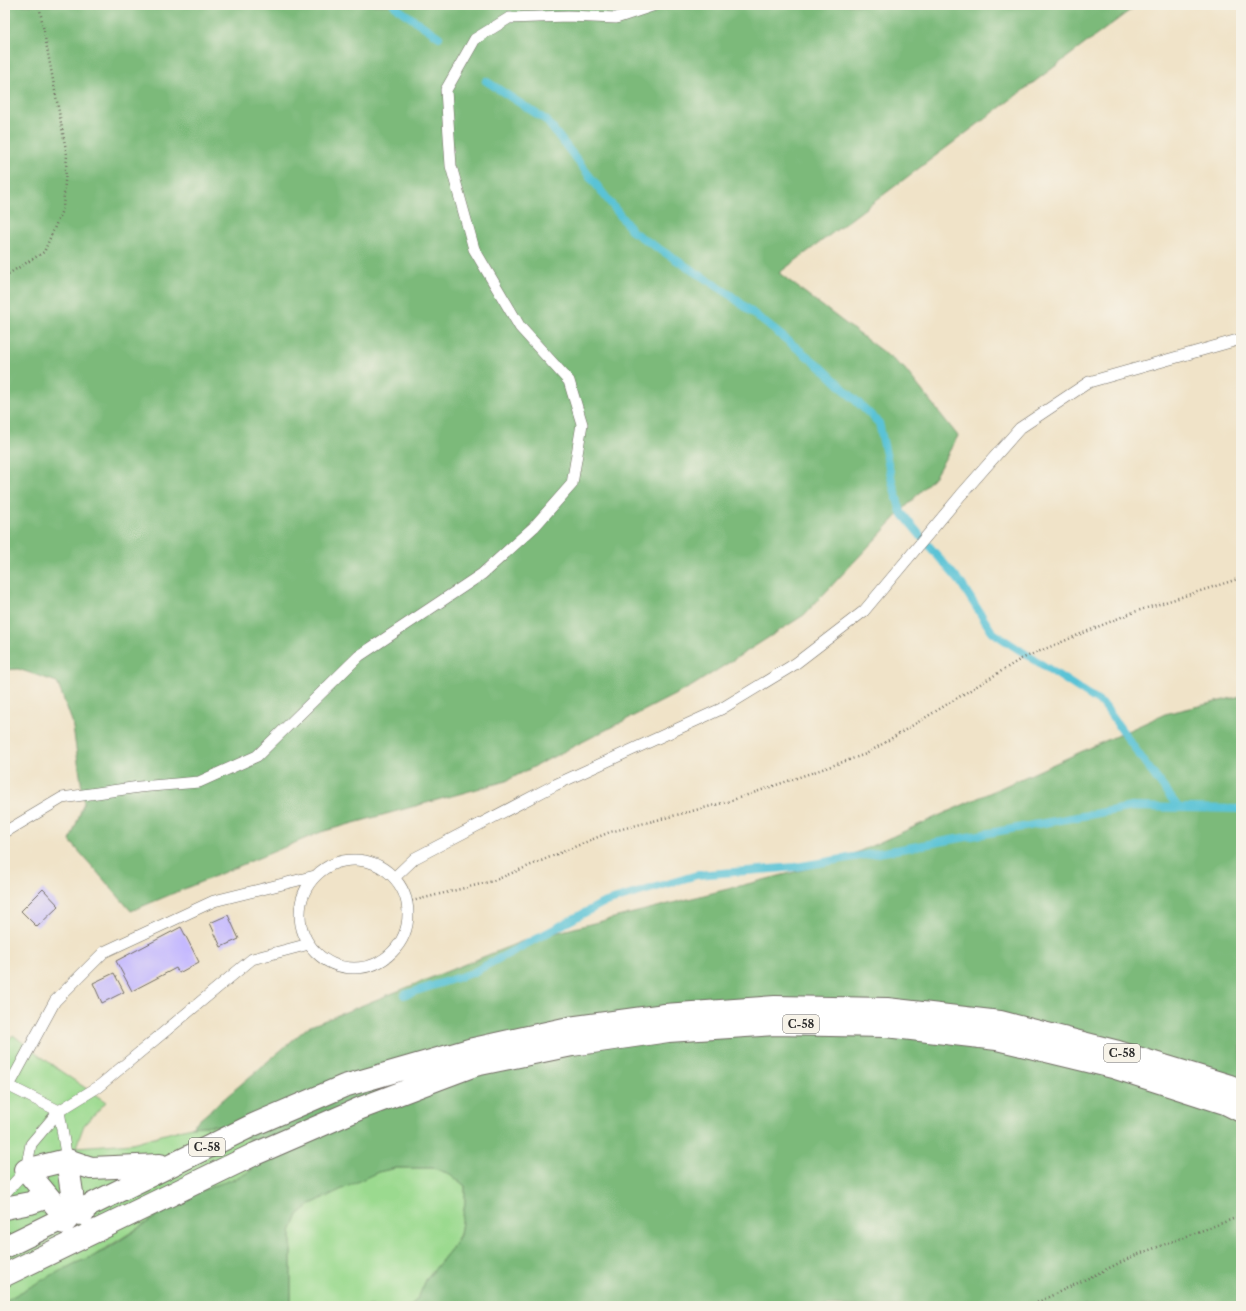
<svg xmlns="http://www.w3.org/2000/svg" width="1246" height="1311" font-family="'Libre Caslon Text',serif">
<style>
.green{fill:#9bda8f;stroke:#63825d}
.forest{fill:#7cba7a;stroke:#547252}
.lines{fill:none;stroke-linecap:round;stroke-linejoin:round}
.stream{stroke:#5ac3d6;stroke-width:8}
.building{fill:#c5b9fe}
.service-casing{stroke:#706b62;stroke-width:12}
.primary-casing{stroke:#706b62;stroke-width:24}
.path{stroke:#706b62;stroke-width:2.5;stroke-dasharray:1 3;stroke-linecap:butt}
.service{stroke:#fff;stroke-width:11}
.primary{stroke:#fff;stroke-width:22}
.labels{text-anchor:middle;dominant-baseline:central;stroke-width:4;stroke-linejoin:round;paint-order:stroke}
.shield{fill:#f7f3e8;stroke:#686764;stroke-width:1}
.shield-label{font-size:11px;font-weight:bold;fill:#2b2b2b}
</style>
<rect width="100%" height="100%" fill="#f7f3e8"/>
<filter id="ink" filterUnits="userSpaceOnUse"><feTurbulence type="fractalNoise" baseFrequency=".025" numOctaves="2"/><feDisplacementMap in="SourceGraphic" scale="8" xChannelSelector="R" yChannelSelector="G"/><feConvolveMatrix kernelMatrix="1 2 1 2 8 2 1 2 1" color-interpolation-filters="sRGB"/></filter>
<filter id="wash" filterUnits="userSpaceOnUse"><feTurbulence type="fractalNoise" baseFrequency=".012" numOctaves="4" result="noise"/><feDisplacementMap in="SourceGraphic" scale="16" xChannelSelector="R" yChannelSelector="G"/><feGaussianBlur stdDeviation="0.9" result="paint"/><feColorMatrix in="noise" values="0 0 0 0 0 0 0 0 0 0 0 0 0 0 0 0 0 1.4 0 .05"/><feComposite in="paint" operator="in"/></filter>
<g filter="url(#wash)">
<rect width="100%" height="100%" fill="#f0e3c8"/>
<path class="green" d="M13,1035L59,1070L106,1102L84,1125L76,1147L132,1143L191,1127L214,1125L252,1140V1170L238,1178L222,1183L192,1194L92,1257L76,1263L5,1301V1044Z
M396,1168H433L450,1174L465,1186V1203L460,1234L452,1248L426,1280L419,1296L411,1306H291V1232L298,1215L311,1204L359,1180L378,1172Z"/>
<path class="forest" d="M5,5H1137L779,273L904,368L958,436L935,476L804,615L692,686L506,781L321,832L131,911L70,841L84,802L72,721L57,682L18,669L5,670Z
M1241,696V1306H411L419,1296L426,1280L452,1248L460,1235L465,1203V1186L450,1174L433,1168H396L378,1172L311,1204L298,1215L291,1232V1306H5V1301L46,1278L76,1263L92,1257L110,1247L178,1202L192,1194L222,1183L238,1178L252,1170V1140L214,1125L191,1127L308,1027L523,941L838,861L1165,714Z"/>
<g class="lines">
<path class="stream" d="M394,5L398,9L439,37
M486,81L546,120L633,232L729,294L822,368L879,423L893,485L901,512L924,540L961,583L992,632L1104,705L1148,767L1178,807
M404,995L472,973L603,903L697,875L796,867L901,849L1132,807L1241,809"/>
</g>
<g id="blocks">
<path class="building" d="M43,889L59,906L37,927L21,911Z
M228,915L239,939L221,947L210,923Z
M181,927L199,962L179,973L176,968L132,991L116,961Z
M114,973L124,992L102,1003L93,983Z"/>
</g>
</g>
<g filter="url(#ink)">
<use href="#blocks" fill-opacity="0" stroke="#706b62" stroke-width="1"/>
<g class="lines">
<defs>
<path id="service" d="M5,832L62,798L139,787L199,782L257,756L359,656L482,574L534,527L572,484L582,424L569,381L520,327L474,249L451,166L446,90L475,39L509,18L568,16L616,18L655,5
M300 914a54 54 0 1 1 108 0a54 54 0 1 1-108 0Z
M395,877L415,858L555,785L721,709L795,664L864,611L961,495L1020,428L1089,382L1241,339
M9,1086L59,1111
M5,1088L9,1086L55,1001L104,952L214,901L315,876
M59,1111L67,1160
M5,1193L26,1170L31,1144L59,1111L98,1087L252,959L309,944"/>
<path id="primary" d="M5,1208L30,1203L48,1197
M83,1214L73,1213L56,1206L26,1170L67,1160L91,1168L160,1165
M64,1223L73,1213L72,1193L67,1160
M5,1247L253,1125L344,1086L469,1050L569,1028L665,1015L775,1007L887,1009L1000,1022L1118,1052L1230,1086L1241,1092
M5,1275L255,1154L361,1108L475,1065L572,1045L668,1031L775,1024L886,1026L997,1039L1113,1067L1225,1103L1241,1111"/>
</defs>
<use href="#service" class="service-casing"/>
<use href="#primary" class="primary-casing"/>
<path class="path" d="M5,276L44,252L63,208L67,155L39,5
M408,902L493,881L610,832L727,802L866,754L1021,659L1131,613L1241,578
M1030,1306L1136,1255L1241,1216"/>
<use href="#service" class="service"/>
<use href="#primary" class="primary"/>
</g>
</g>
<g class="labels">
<g class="shield">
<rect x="783" y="1015" width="36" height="18" rx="3"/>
<rect x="1104" y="1044" width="36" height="18" rx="3"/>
<rect x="189" y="1138" width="36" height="18" rx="3"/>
</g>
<g class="shield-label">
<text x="801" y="1024">C-58</text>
<text x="1122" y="1053">C-58</text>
<text x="207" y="1147">C-58</text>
</g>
</g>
<rect width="1246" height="1311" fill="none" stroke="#f7f3e8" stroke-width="20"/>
</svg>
